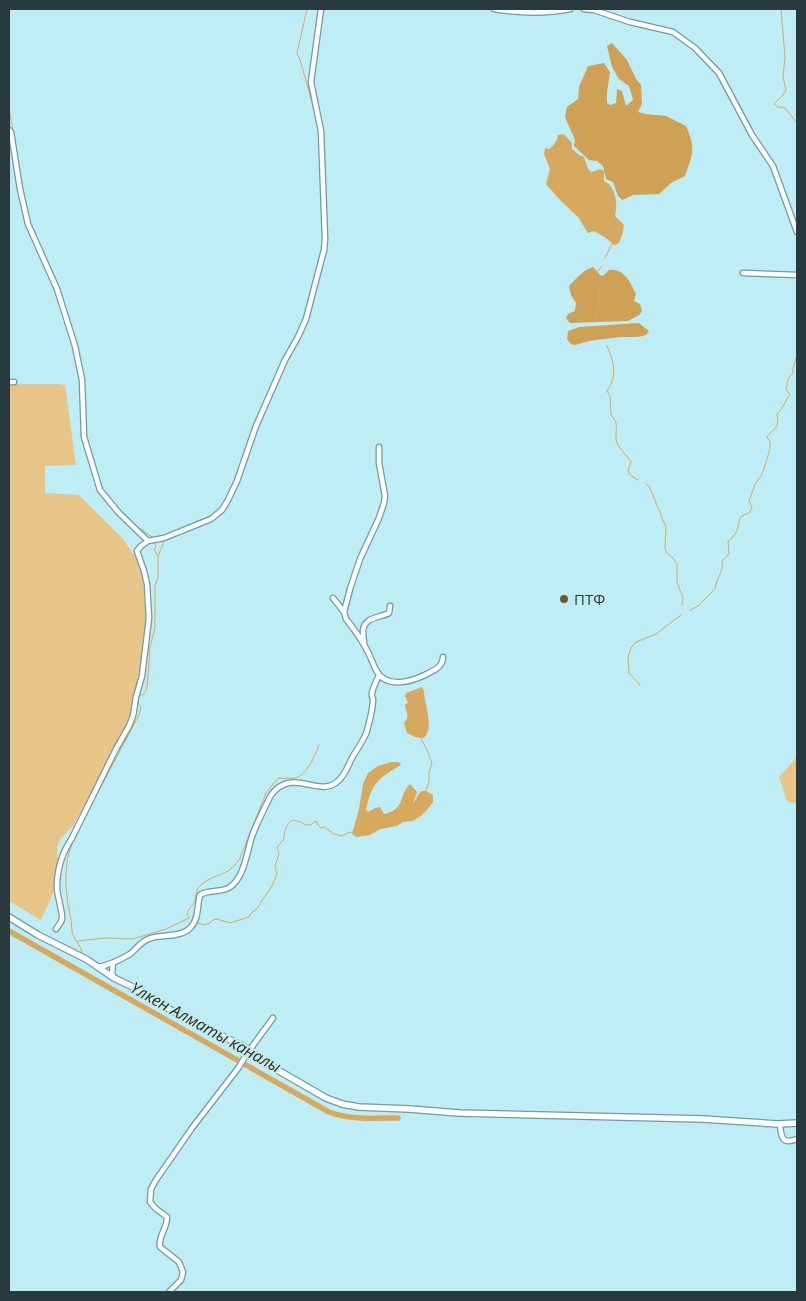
<svg xmlns="http://www.w3.org/2000/svg" width="806" height="1301" font-family="'Open Sans',sans-serif">
<style>
.green{fill:#e9c489}
.forest{fill:#cea156}
.water{fill:#d7a95e}
.lines{fill:none;stroke-linecap:round;stroke-linejoin:round}
.stream{stroke:#d7a95e;stroke-width:1}
.canal{stroke:#d7a95e;stroke-width:5.5}
.minor-casing{stroke:#6f9ba2;stroke-width:7}
.tertiary-casing{stroke:#6f9ba2;stroke-width:8}
.minor{stroke:#fff;stroke-width:4.5}
.tertiary{stroke:#fff;stroke-width:5.5}
.poi-dot{fill:#73572a;stroke:#beedf5;stroke-width:2}
.labels{text-anchor:middle;dominant-baseline:central;stroke-width:4;stroke-linejoin:round;paint-order:stroke}
.poi-label{font-size:15px;fill:#283a3d;stroke:#beedf5;text-anchor:start}
.water-label{font-size:16px;font-style:italic;fill:#3a2705;stroke:#beedf5}
</style>
<rect width="100%" height="100%" fill="#beedf5"/>
<path class="green" d="M9,384H58L65,385L76,465L45,466V493L79,495L123,539L136,558L143,580L147,617L141,664L130,715L119,740L73,826L61,838L57,848L58,864L54,891L41,920L9,901Z
M797,757V804L787,801L779,777Z"/>
<path class="forest" d="M612,43L627,60L636,79L641,85L642,104L638,112L646,114L666,116L686,126C696,149 693,153 685,176L671,183L659,194L633,195L622,200L618,196L613,182L606,179L603,166L597,161L589,160L574,146L575,140L565,117L567,107L578,99L579,87L588,66L604,63L610,72L607,93V103L610,105L616,103L617,89L622,91L626,106L633,100L629,86L619,79L612,67L607,46Z
M593,267L601,276L604,275L609,270C624,268 630,282 636,294L634,301L640,304L642,311L639,315L628,321L570,323L566,318L568,314L575,311L576,303L571,295L569,286C576,279 583,270 593,267Z
M639,323L649,331L646,335L638,337H620L589,341L575,345L571,344L567,339L568,331L579,327Z"/>
<path class="water" d="M564,134L572,143V149L579,155L584,157L588,169L591,172L601,169L604,171V181C616,186 618,204 615,216L624,225L623,232L619,243L614,245L606,238L594,231L588,233L578,217L561,201L546,184L550,169L544,154L545,148L549,149C554,145 557,141 558,135Z
M422,687L424,691C424,705 435,726 424,738L415,737L407,733L404,723C411,715 405,712 405,704L408,703L405,696L406,693Z
M391,762H399L401,765C377,779 372,783 366,810L368,812L375,808L380,807L384,814C406,809 398,796 410,784L417,792L413,804C420,794 419,785 433,795V802L428,809L422,815L413,821L403,822L397,826L380,829L370,835L356,837L352,834L359,809L363,784L368,773L378,766Z"/>
<g class="lines">
<path class="stream" d="M307,9L297,53L300,60L314,109
M781,9L785,57L783,77L786,90L782,96L774,104L778,107L785,108L797,123
M9,108L13,131
M605,258L612,244
M48,264L59,288
M594,321C600,303 602,293 595,275L602,266
M598,327L603,338
M607,346C612,357 617,372 611,384C610,386 608,389 607,391L610,396L611,415C622,426 612,434 618,445C621,450 628,457 631,462L628,470L630,475L638,480
M82,371L84,379
M270,388L279,369
M250,437L260,412
M646,484L649,486L666,527L665,548L667,553L673,558L677,564V582L683,598L682,605
M101,486L106,493
M232,486L238,471
M118,508L137,526L153,538
M173,532L214,514L216,511L218,510
M154,541L156,547L154,549L157,555
M690,610L698,606L715,589C716,579 724,571 722,561L729,554L728,541C741,533 737,519 742,516C745,514 748,514 750,512L752,507L749,501L755,484L761,476L764,469L770,449V442L767,437L777,426L778,421L777,414C782,410 785,401 790,395L786,389C788,382 787,378 793,373V368L797,355
M640,685L629,673L628,657L631,648L636,642L656,634L681,615
M420,737L427,750L432,763L429,773V781L426,791
M197,923L204,925L210,923L213,920L217,919L230,923L249,917L251,913L257,909L261,902L272,886L277,874L275,866L279,854L277,847L284,839C284,832 286,825 292,820L301,822L306,825H311L314,822L317,821L318,825L321,828L324,827L334,834L342,836L347,833L353,832
M78,941L105,938L133,939L166,929L189,918L187,913C189,908 191,907 194,903C197,897 194,891 201,885C215,872 227,879 240,858L266,793L278,778C284,778 290,779 295,778C307,775 315,756 319,745
M82,952C81,945 75,941 73,935C71,930 72,924 71,919C66,896 63,872 70,849C73,840 78,833 81,824L139,715L141,707L138,702L139,696L144,694L147,689L150,648L155,627V586L158,577V556L164,542L163,540"/>
<path class="canal" d="M9,931L329,1112C350,1120 375,1118 398,1118"/>
<defs>
<path id="minor" d="M494,9C519,13 545,14 570,9
M584,9L594,10L630,22L673,32L695,48L719,73L752,135L773,166L797,232
M9,130L11,132L20,189L28,224L57,289L75,346L82,380L84,437L100,490L119,513L148,541
M743,273L797,275
M9,382H14
M379,447V463L385,496L384,503L379,518L360,559L350,589L344,612L346,619C354,629 362,640 368,652C371,658 373,664 376,670C386,689 410,682 425,675C433,671 443,667 443,657
M333,598L344,612
M364,644C364,640 363,635 363,631C364,617 379,618 389,613L390,606
M56,929C58,926 61,923 62,919C63,913 57,896 57,887C57,869 62,853 72,838L116,749L129,726L133,716L136,697L142,676L149,618L147,584L144,571L137,551L141,546L148,541L164,538L211,519L222,510L228,500L237,481L256,426L285,360L298,337L306,319L324,250L325,239L321,131L311,82L321,9
M113,963L112,973L114,978
M98,967C110,965 120,960 130,954C138,948 140,941 151,938C163,934 182,938 191,927C199,919 197,905 200,895C209,889 222,893 230,887C246,876 247,847 254,831C259,819 265,807 271,795C293,766 319,799 338,781C345,775 348,766 352,758C357,749 364,740 367,731C369,723 373,709 373,700C373,695 371,699 372,693C373,687 377,680 379,675
M780,1124C781,1137 782,1145 797,1139
M169,1292L181,1280L183,1272L179,1262L160,1247C158,1235 167,1230 167,1217L155,1208L150,1202L151,1189L156,1180L192,1128L239,1067L246,1055L273,1018"/>
<path id="tertiary" d="M9,917L38,935L86,959L114,978L139,990L171,1010L250,1050L262,1061L326,1098L342,1104L359,1107L409,1109L459,1113L703,1119L778,1124L797,1123"/>
</defs>
<use href="#minor" class="minor-casing"/>
<use href="#tertiary" class="tertiary-casing"/>
<use href="#minor" class="minor"/>
<use href="#tertiary" class="tertiary"/>
</g>
<circle class="poi-dot" cx="564" cy="599" r="5"/>
<g class="labels">
<g class="poi-label">
<text x="574" y="599">ПТФ</text>
</g>
<g class="water-label">
<text transform="translate(206 1027) rotate(29)">Үлкен Алматы каналы</text>
</g>
</g>
<rect width="806" height="1301" fill="none" stroke="#283a3d" stroke-width="20"/>
</svg>
